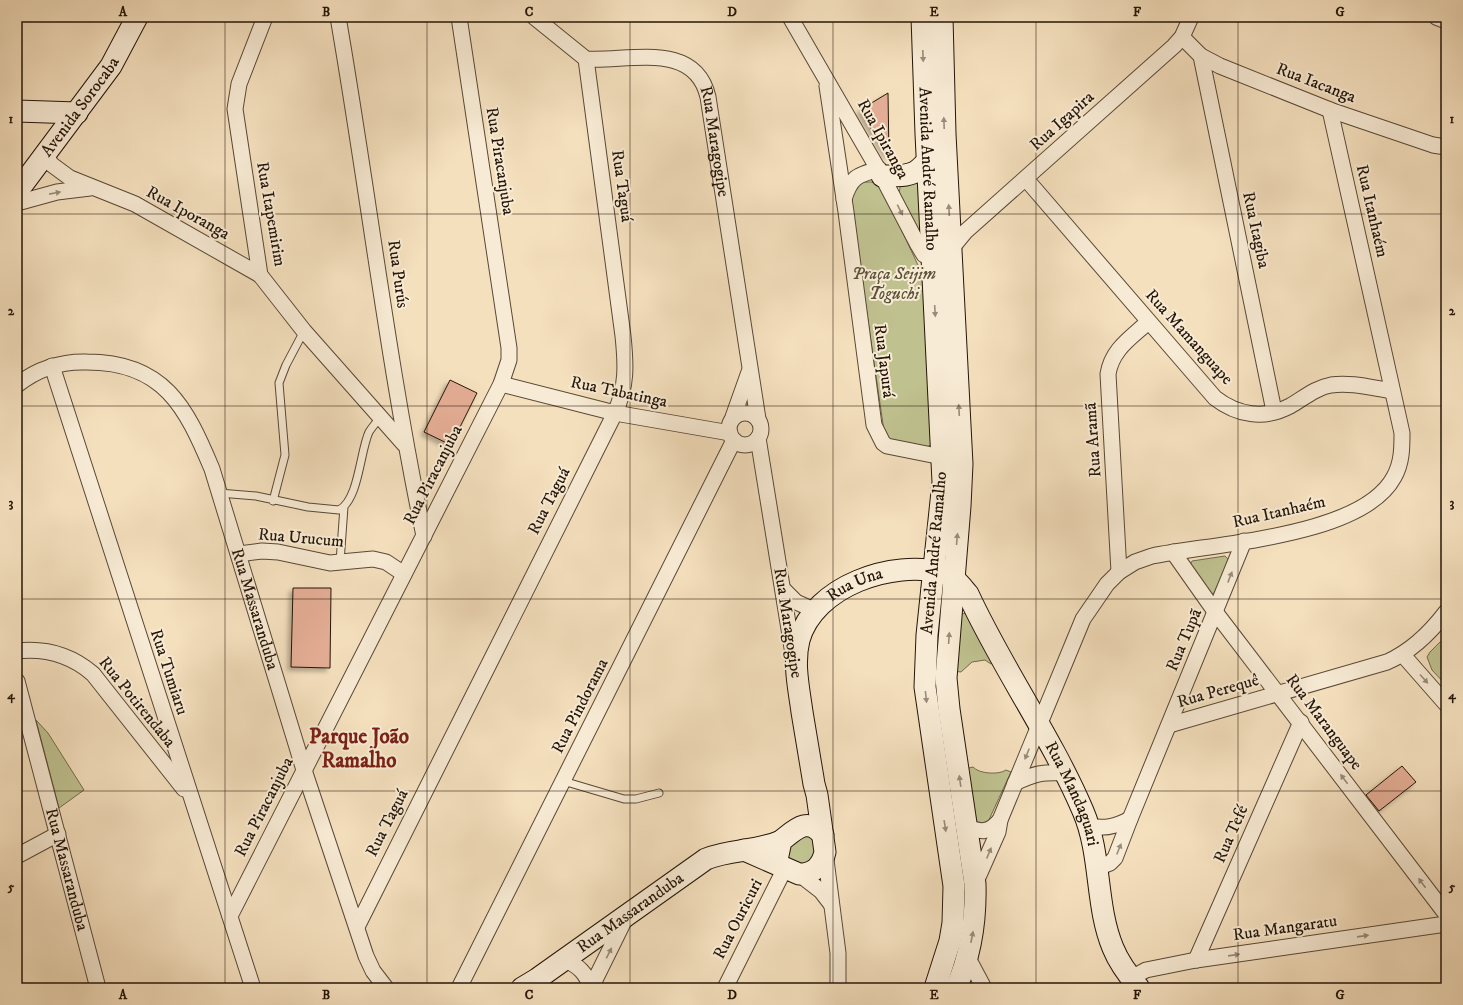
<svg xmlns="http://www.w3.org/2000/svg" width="1463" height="1005" font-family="'IM FELL DW Pica',serif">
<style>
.green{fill:#bfc18f;stroke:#726b4c}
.building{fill:#e4ad95;stroke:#241508;filter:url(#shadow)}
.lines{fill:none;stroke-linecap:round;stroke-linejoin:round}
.lane-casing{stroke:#584836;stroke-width:9}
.street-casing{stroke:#584836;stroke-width:17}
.secondary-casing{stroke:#241508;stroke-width:23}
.lane{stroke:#f8ebd5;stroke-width:7}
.street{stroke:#f8ebd5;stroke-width:15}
.secondary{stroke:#f8ebd5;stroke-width:21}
.oneway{fill:#998b79}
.grid{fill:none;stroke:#241508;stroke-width:1;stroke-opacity:0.55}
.labels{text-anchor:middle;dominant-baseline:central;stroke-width:4;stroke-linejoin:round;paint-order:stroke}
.street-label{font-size:17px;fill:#241508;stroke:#f8ebd5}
.park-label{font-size:17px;font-style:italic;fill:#5a5137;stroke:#f8ebd5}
.district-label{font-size:21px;font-weight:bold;fill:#7a1f14;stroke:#f8ebd5}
.neatline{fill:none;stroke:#241508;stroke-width:1.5}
.grid-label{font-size:13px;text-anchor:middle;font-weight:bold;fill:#241508}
</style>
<defs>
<filter id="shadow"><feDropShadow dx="-3.5" dy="3.5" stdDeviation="2" flood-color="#0004"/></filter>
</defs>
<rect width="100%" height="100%" fill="#f5e0be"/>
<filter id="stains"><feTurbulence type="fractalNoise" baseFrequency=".005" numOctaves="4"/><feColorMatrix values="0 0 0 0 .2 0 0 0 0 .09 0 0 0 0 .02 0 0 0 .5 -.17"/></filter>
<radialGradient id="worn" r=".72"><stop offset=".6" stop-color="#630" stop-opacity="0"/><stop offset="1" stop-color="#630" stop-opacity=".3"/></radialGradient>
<path class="green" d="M919,181L924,241L899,195L900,187L902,184Z
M863,182H875L882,188L924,278L932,443L929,446L924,448L889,439L884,431L850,197L854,189Z
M1225,556L1229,560L1213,595L1191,567V563L1192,561Z
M967,613L996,661L991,664L985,660L972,662L961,672L953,671L961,614Z
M1446,636V685L1432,670L1427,657L1430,652Z
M36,720L48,733L84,790L59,808Z
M973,767C979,774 999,775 1006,770L1011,772L987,824L975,823L965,769Z
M813,834L816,858L803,864L787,858L785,850L799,838Z"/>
<path class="building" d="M888,93L889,158L860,110Z
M450,380L477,393L451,445L424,432Z
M293,588H331L330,668L291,667Z
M1402,766L1416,782L1379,811L1366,795Z"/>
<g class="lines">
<defs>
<path id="lane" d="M219,493L256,496L308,507L339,510C359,500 360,451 369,432C372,427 377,422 380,417
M273,501L285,455L279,383L286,365L304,331
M340,562L344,507
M563,781L624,799H636L659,793"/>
<g id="street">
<path d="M265,17L239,84L235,109L260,275L304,331L404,444"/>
<path d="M338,17C368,190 388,364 424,536"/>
<path id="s1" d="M534,17L586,59C628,62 695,40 708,97L758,419"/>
<path d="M790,17L882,176L918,245L924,255L932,258L951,249L965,232L1174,46L1182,37L1191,17"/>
<path d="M1436,17L1446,21"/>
<path d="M1182,37L1201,56L1220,66L1330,110L1433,145L1446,147"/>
<path d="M1201,56L1274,411"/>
<path d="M827,86L846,212L874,425L883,443L887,446L942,457"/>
<path d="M46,154L51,164L70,178L135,204L260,275"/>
<path d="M1026,179L1215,398C1237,415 1264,420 1290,406C1304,398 1315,388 1331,385C1351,382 1372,388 1392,391"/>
<path d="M844,199C851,177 857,175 879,169"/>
<path d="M17,203L57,192L90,188"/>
<path d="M52,366L253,988"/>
<path d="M501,384L615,413L730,433"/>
<path id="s2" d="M17,385C37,369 62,361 87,362C164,362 186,407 212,469L304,770L366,956L373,971L386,988"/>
<circle cx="745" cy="429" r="16"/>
<path d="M733,417L749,372"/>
<path d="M758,438L793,654"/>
<path d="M1173,552L1216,613L1446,914"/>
<path d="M239,554L262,551L278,552L330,563L373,559L386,562L404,574"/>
<path d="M1119,572L1108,374C1112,349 1131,338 1148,322"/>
<path d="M783,589L796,602L814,610"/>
<path d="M17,651C45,648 71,655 93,674L184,789"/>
<path d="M1403,655L1446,704"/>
<path id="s3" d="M17,681L98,988"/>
<path d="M1169,725L1387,662C1412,651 1430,633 1446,612"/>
<path d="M1015,783C1035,773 1043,772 1065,773"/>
<path d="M966,826C981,833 989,833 1000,820"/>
<path d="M1089,826C1104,829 1116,827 1130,819"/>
<path d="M825,852L838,953V988"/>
<path d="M17,856L58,834"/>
<path d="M1097,868L1110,863L1115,858L1130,819L1244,541"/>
<path d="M799,874L821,891L831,904"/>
<path d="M975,884L998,832L1000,820L1083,619L1107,584L1119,572L1135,562L1152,556C1214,543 1362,537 1394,477C1402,463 1402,448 1402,433L1330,110"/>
<path d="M230,916L501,384L509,360V348L459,17"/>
<path d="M357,927L615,413C627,386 626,365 623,336L586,59"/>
<path d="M968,958L984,988"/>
<path d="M565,960C579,966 586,973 591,988"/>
<path d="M1196,960L1301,722"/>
<path d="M1131,978L1146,970L1196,960L1446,924"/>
<path d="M459,988L734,440"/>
<path d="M591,988L627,915"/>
<path d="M725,988L785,868"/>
</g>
<g id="secondary">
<path id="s4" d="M922,17L926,134L943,482L927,635L925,687L954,886L953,923L950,941L935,988"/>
<path d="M942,17L945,134L962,464L960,506L946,678L949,709L975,884C976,920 971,955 956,988"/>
<path d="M17,111L77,113"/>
<path d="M882,176C893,176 905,177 915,172C925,166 924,160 936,159"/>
<path id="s5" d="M17,192L111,66L137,17"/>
<path id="s6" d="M744,850L799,874C814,874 822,866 825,852L817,795L814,784C810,760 806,736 802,712C799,689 793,664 799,640C814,586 893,559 943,573C954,576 961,586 968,594C1002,668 1051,736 1083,811C1102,855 1095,905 1113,948C1119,963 1128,975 1139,988"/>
<path d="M778,855L781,841C795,830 807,816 823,835"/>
<path id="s7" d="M522,988L537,979L706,859C730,849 756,852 781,841"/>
</g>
</defs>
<use href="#lane" class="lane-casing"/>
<use href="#street" class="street-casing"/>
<use href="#secondary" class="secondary-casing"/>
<use href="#lane" class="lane"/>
<use href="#street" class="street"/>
<use href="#secondary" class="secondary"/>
</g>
<defs><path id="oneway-solid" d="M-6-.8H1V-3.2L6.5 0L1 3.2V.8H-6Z"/></defs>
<g class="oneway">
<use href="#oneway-solid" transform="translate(923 56) rotate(88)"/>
<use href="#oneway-solid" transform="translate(944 123) rotate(-92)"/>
<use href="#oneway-solid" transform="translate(55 193) rotate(-11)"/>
<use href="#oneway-solid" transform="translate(900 210) rotate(63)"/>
<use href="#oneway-solid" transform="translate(949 210) rotate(-93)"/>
<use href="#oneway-solid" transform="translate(935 311) rotate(87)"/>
<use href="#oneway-solid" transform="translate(959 410) rotate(-93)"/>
<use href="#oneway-solid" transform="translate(957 539) rotate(-85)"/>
<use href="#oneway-solid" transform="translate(1230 577) rotate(-69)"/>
<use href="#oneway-solid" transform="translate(949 638) rotate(-86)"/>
<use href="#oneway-solid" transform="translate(1424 679) rotate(48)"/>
<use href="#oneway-solid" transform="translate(926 697) rotate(84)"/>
<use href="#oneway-solid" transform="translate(1027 754) rotate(112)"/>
<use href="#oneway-solid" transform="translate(1344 779) rotate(-127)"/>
<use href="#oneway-solid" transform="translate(960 781) rotate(-98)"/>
<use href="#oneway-solid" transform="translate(945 826) rotate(81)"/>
<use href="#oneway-solid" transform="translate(1119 849) rotate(-68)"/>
<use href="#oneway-solid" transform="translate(989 853) rotate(-67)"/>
<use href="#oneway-solid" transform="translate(1422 883) rotate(-127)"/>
<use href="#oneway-solid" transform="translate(1363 936) rotate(-8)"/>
<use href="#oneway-solid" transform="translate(972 937) rotate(-79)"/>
<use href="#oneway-solid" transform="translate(609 953) rotate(-63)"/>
<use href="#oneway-solid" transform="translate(1234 955) rotate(-8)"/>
</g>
<path class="grid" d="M225,17V988M427,17V988M630,17V988M833,17V988M1036,17V988M1238,17V988M17,214H1446M17,406H1446M17,599H1446M17,791H1446"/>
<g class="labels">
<g class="street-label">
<text transform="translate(1316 83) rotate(21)">Rua Iacanga</text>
<text stroke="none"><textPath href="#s5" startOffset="106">Avenida Sorocaba</textPath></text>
<text transform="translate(1062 121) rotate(-42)">Rua Igapira</text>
<text transform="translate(883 139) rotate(61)">Rua Ipiranga</text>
<text stroke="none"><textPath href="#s1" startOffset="253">Rua Maragogipe</textPath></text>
<text transform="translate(500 161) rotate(81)">Rua Piracanjuba</text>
<text stroke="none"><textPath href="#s4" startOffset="152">Avenida André Ramalho</textPath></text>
<text transform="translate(622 186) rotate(82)">Rua Taguá</text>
<text transform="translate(1372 211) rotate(77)">Rua Itanhaém</text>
<text transform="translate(188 213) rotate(29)">Rua Iporanga</text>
<text transform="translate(271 214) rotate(80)">Rua Itapemirim</text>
<text transform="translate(1256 230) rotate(78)">Rua Itagiba</text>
<text transform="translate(398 274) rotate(82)">Rua Purús</text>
<text transform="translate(1189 337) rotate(48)">Rua Mamanguape</text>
<text transform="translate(884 361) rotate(83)">Rua Japurá</text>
<text transform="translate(619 392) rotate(12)">Rua Tabatinga</text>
<text transform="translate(1093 440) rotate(-94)">Rua Aramã</text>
<text transform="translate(433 475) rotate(-63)">Rua Piracanjuba</text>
<text transform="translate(549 501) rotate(-63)">Rua Taguá</text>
<text transform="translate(1279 512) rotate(-13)">Rua Itanhaém</text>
<text transform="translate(301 538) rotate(5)">Rua Urucum</text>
<text transform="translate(934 553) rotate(-85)">Avenida André Ramalho</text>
<text stroke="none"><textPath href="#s6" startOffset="394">Rua Una</textPath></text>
<text stroke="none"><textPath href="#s2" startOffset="400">Rua Massaranduba</textPath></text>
<text transform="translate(788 623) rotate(81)">Rua Maragogipe</text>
<text transform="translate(1184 640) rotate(-67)">Rua Tupã</text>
<text transform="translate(169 672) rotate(72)">Rua Tumiaru</text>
<text transform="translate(1218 691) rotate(-16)">Rua Perequê</text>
<text transform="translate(137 702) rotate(51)">Rua Potirendaba</text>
<text transform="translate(580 706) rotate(-63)">Rua Pindorama</text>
<text transform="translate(1324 722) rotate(53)">Rua Maranguape</text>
<text stroke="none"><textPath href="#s6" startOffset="744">Rua Mandaguari</textPath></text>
<text transform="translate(264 807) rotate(-63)">Rua Piracanjuba</text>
<text transform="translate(387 823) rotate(-63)">Rua Taguá</text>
<text transform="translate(1231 834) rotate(-66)">Rua Tefé</text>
<text stroke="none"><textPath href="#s3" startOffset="195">Rua Massaranduba</textPath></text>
<text stroke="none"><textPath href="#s7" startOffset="132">Rua Massaranduba</textPath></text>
<text transform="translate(738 919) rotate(-63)">Rua Ouricuri</text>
<text transform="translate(1285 928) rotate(-8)">Rua Mangaratu</text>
</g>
<g class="park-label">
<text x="894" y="274">Praça Seijim<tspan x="894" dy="20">Toguchi</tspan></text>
</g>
<g class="district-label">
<text x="359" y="737">Parque João<tspan x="359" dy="24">Ramalho</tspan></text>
</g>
</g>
<rect width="1463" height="1005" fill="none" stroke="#f5e0be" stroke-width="44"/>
<rect x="22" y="22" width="1419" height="961" class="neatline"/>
<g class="grid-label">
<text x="123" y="16">A</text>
<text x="326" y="16">B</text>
<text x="529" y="16">C</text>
<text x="732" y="16">D</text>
<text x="934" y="16">E</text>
<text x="1137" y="16">F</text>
<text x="1340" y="16">G</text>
<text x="11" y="123">1</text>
<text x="1452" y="123">1</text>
<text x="11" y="315">2</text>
<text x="1452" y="315">2</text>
<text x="11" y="507">3</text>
<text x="1452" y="507">3</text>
<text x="11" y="699">4</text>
<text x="1452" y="699">4</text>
<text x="11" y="891">5</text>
<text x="1452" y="891">5</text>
<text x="123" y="999">A</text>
<text x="326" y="999">B</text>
<text x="529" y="999">C</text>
<text x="732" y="999">D</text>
<text x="934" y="999">E</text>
<text x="1137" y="999">F</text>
<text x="1340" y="999">G</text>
</g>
<rect width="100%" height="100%" filter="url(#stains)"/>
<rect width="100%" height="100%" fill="url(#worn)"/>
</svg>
